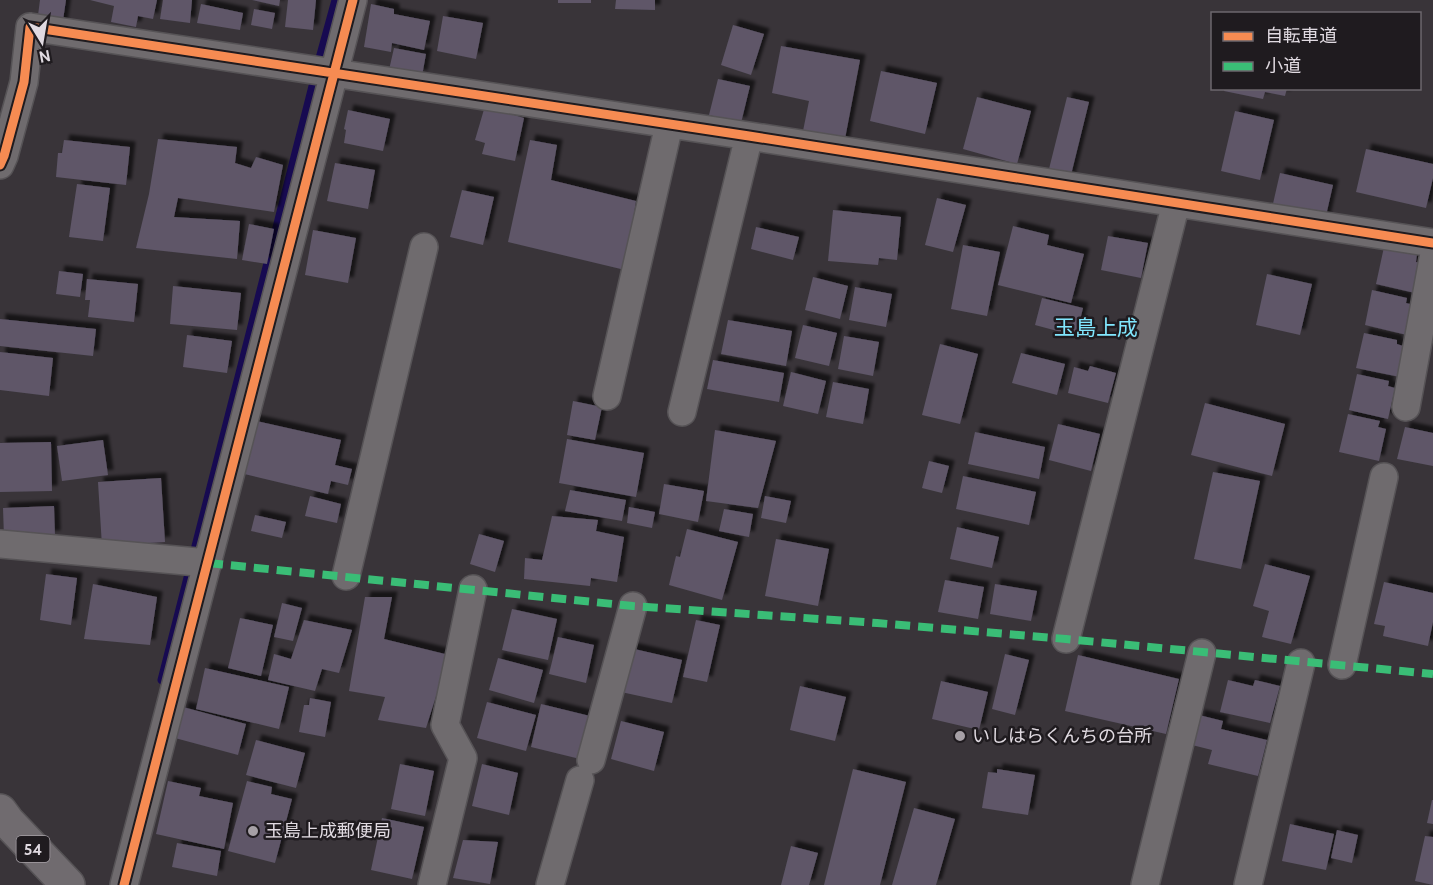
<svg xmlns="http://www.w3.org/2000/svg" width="1433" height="885" font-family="Cabin,'Noto Sans JP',sans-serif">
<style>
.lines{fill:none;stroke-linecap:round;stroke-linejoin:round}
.stream{stroke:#170a51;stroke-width:9}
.building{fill:#5e5668;filter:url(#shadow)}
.street-casing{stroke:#565356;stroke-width:30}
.primary-casing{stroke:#565356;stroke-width:36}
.street{stroke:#6f6b6e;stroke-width:27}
.primary{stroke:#706b6f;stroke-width:33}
.quiet{stroke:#3abd76;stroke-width:8;stroke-dasharray:15 8;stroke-linecap:butt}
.cycleway-casing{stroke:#1f1b1f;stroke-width:13}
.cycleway{stroke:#f68b52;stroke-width:9}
.poi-dot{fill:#a6a0a6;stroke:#1f1b1f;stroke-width:2}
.labels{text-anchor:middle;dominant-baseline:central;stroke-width:5;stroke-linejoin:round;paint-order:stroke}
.shield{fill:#1f1b1f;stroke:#a6a1a7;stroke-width:1.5}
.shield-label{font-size:16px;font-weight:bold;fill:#e0dae1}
.poi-label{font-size:18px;fill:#e0dae1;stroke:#1f1b1f;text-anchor:start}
.quarter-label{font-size:21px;fill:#81e7fe;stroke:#1f1b1f}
</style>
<defs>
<filter id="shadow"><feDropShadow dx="5.5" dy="-5.5" stdDeviation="1.5" flood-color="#0009"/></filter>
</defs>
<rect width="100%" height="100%" fill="#393439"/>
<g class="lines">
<path class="stream" d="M319,62L336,0
M162,680L313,86"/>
</g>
<path class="building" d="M40,0H66L62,27L37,23Z
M90,0H157L153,19L138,16L136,27L111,22L114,6Z
M163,0H192L190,23L160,19Z
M252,0H280L279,6Z
M288,0H316L313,30L285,27Z
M558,0H591V3H558Z
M616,0H655V10L615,9Z
M201,4L243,13L240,30L197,23Z
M371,4L394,9V14L430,21L424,50L392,43L391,52L364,47Z
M254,9L275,13L272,29L251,25Z
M443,16L483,23L476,59L437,51Z
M733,25L764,34L751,75L721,65Z
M781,46L860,60L844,144L802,136L809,101L772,93Z
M394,48L426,54L422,76L389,70Z
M881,71L937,83L925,134L870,121Z
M718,79L750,86L741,123L709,115Z
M1225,88H1287L1285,96L1265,92L1263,99L1224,91Z
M977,97L1031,111L1017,164L963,149Z
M1067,97L1089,102L1070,179L1048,173Z
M485,106L524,118L515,161L482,154L485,143L475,140Z
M348,110L390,119L383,151L344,143L346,130L344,129Z
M1235,111L1274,120L1260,180L1221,171Z
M158,139L237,147L235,163L251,168L256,157L283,165L274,212L178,198L174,217L240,221L237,259L136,248L149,194Z
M64,140L130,147L126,185L56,177L58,153H62Z
M530,140L557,145L551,180L636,201L625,270L508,242Z
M1366,149L1433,164V178L1426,208L1356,192Z
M335,163L375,170L368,209L327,201Z
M1280,173L1333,185L1325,220L1272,208Z
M77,184L110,188L103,241L69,237Z
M462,190L494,197L483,245L450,237Z
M937,198L966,205L953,252L925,245Z
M833,210L901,217L897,260L879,258L878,265L828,261Z
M249,224L274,229L267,264L242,260Z
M1013,226L1049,235L1047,245L1084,254L1071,303L998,285Z
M756,227L799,237L793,260L751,249Z
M313,230L356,238L348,283L305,275Z
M1108,236L1148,243L1141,278L1101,270Z
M963,245L1000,252L987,316L951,309Z
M1384,247L1417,254L1416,262L1422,263L1415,293L1376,284Z
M59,271L83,274L80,297L56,294Z
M1267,274L1312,284L1300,335L1256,325Z
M813,277L848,286L840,319L805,310Z
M87,279L138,284L134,322L88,317L90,300H85Z
M173,286L241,293L237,330L170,324Z
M855,287L892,294L886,327L849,320Z
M1372,290L1407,298L1406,303L1414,305L1407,335L1365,325Z
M1042,298L1083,308L1076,336L1035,325Z
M0,319L96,329L93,356L0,346Z
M728,320L792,331L786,366L721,354Z
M803,325L837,333L829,366L795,358Z
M1364,333L1397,340V344L1406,347L1400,377L1356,368Z
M187,335L232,341L227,373L183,367Z
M844,336L879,342L873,376L838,369Z
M940,344L978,354L960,424L922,415Z
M0,352L53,358L49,396L0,390Z
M1021,353L1065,364L1057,395L1012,383Z
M713,360L784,373L779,402L707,389Z
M1090,366L1116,373L1108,403L1068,393L1074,367L1088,371Z
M791,372L826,381L818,414L783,406Z
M1357,374L1389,381L1388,386L1395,388L1388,419L1349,410Z
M833,382L869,389L863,424L826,417Z
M573,401L602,407L595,440L567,435Z
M1205,403L1285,424L1272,476L1191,455Z
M1348,414L1380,421L1378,427L1386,429L1379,461L1339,452Z
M252,420L341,440L335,465L352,469L348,485L331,481L328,494L240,473Z
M1058,424L1100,434L1091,471L1049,460Z
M1405,427L1433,433V466L1397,459Z
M715,430L776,441L758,508L706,501Z
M975,432L1045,447L1039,479L968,464Z
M567,439L644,453L636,497L559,483Z
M103,440L108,475L62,481L57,446Z
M51,442L52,491L0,492V443Z
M929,461L949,466L942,493L922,488Z
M1213,472L1260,481L1241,569L1194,559Z
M963,476L1036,492L1029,525L956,509Z
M161,478L165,542L102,546L98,482Z
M664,484L704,491L698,522L659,514Z
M570,490L626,500L622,521L565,511Z
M310,496L341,504L337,523L305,516Z
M765,496L791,501L786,523L761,518Z
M54,506L55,536L4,537L3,508Z
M629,507L655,512L652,528L627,523Z
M724,509L753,514L749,537L719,531Z
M255,515L286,522L282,538L251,531Z
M552,516L598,520L596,531L624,537L617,582L591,578L590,586L524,579L525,558L542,560Z
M957,527L999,537L992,568L950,559Z
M687,529L738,542L722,600L669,585L676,556L680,557Z
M479,534L504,541L495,572L470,564Z
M776,539L829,549L818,606L765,596Z
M1265,564L1310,576L1291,644L1262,637L1269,611L1253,606Z
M46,574L77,578L71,625L40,620Z
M945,580L984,587L978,619L938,612Z
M1384,582L1433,593V622L1428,646L1383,636L1385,626L1374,624Z
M93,584L157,597L150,645L84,639Z
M995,584L1037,591L1031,621L990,614Z
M365,597H392L384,639L449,655L426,728L378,720L385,697L349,691Z
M282,603L302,608L293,641L274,637Z
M512,609L557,619L548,660L502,650Z
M240,618L273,625L261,676L228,668Z
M304,620L352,630L339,673L322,669L315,691L268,680L274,654L291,659Z
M696,620L720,625L707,682L683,677Z
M558,637L594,645L586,683L549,674Z
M630,648L682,660L672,703L621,692Z
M1005,654L1029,660L1015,715L992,709Z
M1078,655L1179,679L1166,734L1065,711Z
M498,658L543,670L534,703L489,690Z
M205,668L289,687L279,729L196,709Z
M1228,680L1253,686L1255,680L1280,686L1270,723L1220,712Z
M941,681L988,692L979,730L932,719Z
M800,686L846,697L835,741L790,730Z
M310,698L331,702L325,737L299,732L304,705H309Z
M487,702L536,715L526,751L477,738Z
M541,704L590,716L580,759L531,747Z
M183,707L246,724L238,755L175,738Z
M1199,715L1223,721L1221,729L1267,740L1258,776L1208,764L1212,750L1192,745Z
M621,721L664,732L654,771L611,759Z
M256,740L305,753L296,788L246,775Z
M400,764L434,771L425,816L391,809Z
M482,764L518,773L509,815L472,806Z
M853,769L906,782L880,885H824Z
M997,769L1035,775L1028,815L982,808L988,772L997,773Z
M168,781L201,788L199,796L233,803L224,849L156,834Z
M247,781L272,787L271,794L292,799L275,863L228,851Z
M1432,800H1433V824L1427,823Z
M914,808L955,819L936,885H892Z
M382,818L424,827L412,879L371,870Z
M1290,824L1334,834L1326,870L1282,861Z
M1337,830L1358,835L1352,863L1331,858Z
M1425,836L1433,837V885L1415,881Z
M463,840L498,842L490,884L453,878Z
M177,843L221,851L217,876L172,867Z
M791,846L818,853L809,885H781Z"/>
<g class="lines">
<defs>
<path id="street" d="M0,165L4,156L24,82L30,27L749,136L1433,243
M607,396L669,125
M1406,407L1433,259
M682,412L749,136
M0,544L208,563
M346,576L424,247
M1066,639L1176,203
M1342,665L1384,477
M591,760L633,606
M124,885L353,0
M432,885L463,758L445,725L473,589
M550,885L580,780
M1145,885L1202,653
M1248,885L1301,663"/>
<path id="primary" d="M0,811L8,822L68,885"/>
</defs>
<use href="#street" class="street-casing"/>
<use href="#primary" class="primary-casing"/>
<use href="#street" class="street"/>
<use href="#primary" class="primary"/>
<path class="quiet" d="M208,563L633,606L877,623L1066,639L1433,674"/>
<defs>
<path id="cycleway" d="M0,165L4,156L24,82L30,27L749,136L1433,243
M124,885L353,0"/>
</defs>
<use href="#cycleway" class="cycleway-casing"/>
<use href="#cycleway" class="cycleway"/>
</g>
<g class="poi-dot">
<circle cx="960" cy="736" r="6"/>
<circle cx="253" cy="831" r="6"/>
</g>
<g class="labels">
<rect class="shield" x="16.5" y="836" width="33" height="26" rx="4.5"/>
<g class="shield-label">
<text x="33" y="849">54</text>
</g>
<g class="poi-label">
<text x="972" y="736">いしはらくんちの台所</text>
<text x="265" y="831">玉島上成郵便局</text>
</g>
<g class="quarter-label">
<text x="1096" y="327">玉島上成</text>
</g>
</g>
<rect x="1211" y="12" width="210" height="78" fill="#1f1b1f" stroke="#6c676d" stroke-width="1.5"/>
<rect x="1223" y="32" width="30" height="9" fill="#f68b52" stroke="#6c676d" stroke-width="1.5"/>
<text x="1265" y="42" font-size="18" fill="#e0dae1">自転車道</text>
<rect x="1223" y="62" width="30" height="9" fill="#3abd76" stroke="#6c676d" stroke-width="1.5"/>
<text x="1265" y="72" font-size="18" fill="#e0dae1">小道</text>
<g transform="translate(42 42) rotate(169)" stroke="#1f1b1f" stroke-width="4.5" paint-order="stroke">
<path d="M0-4.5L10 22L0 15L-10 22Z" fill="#e0dae1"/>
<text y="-9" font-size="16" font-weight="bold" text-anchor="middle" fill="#e0dae1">N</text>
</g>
</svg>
